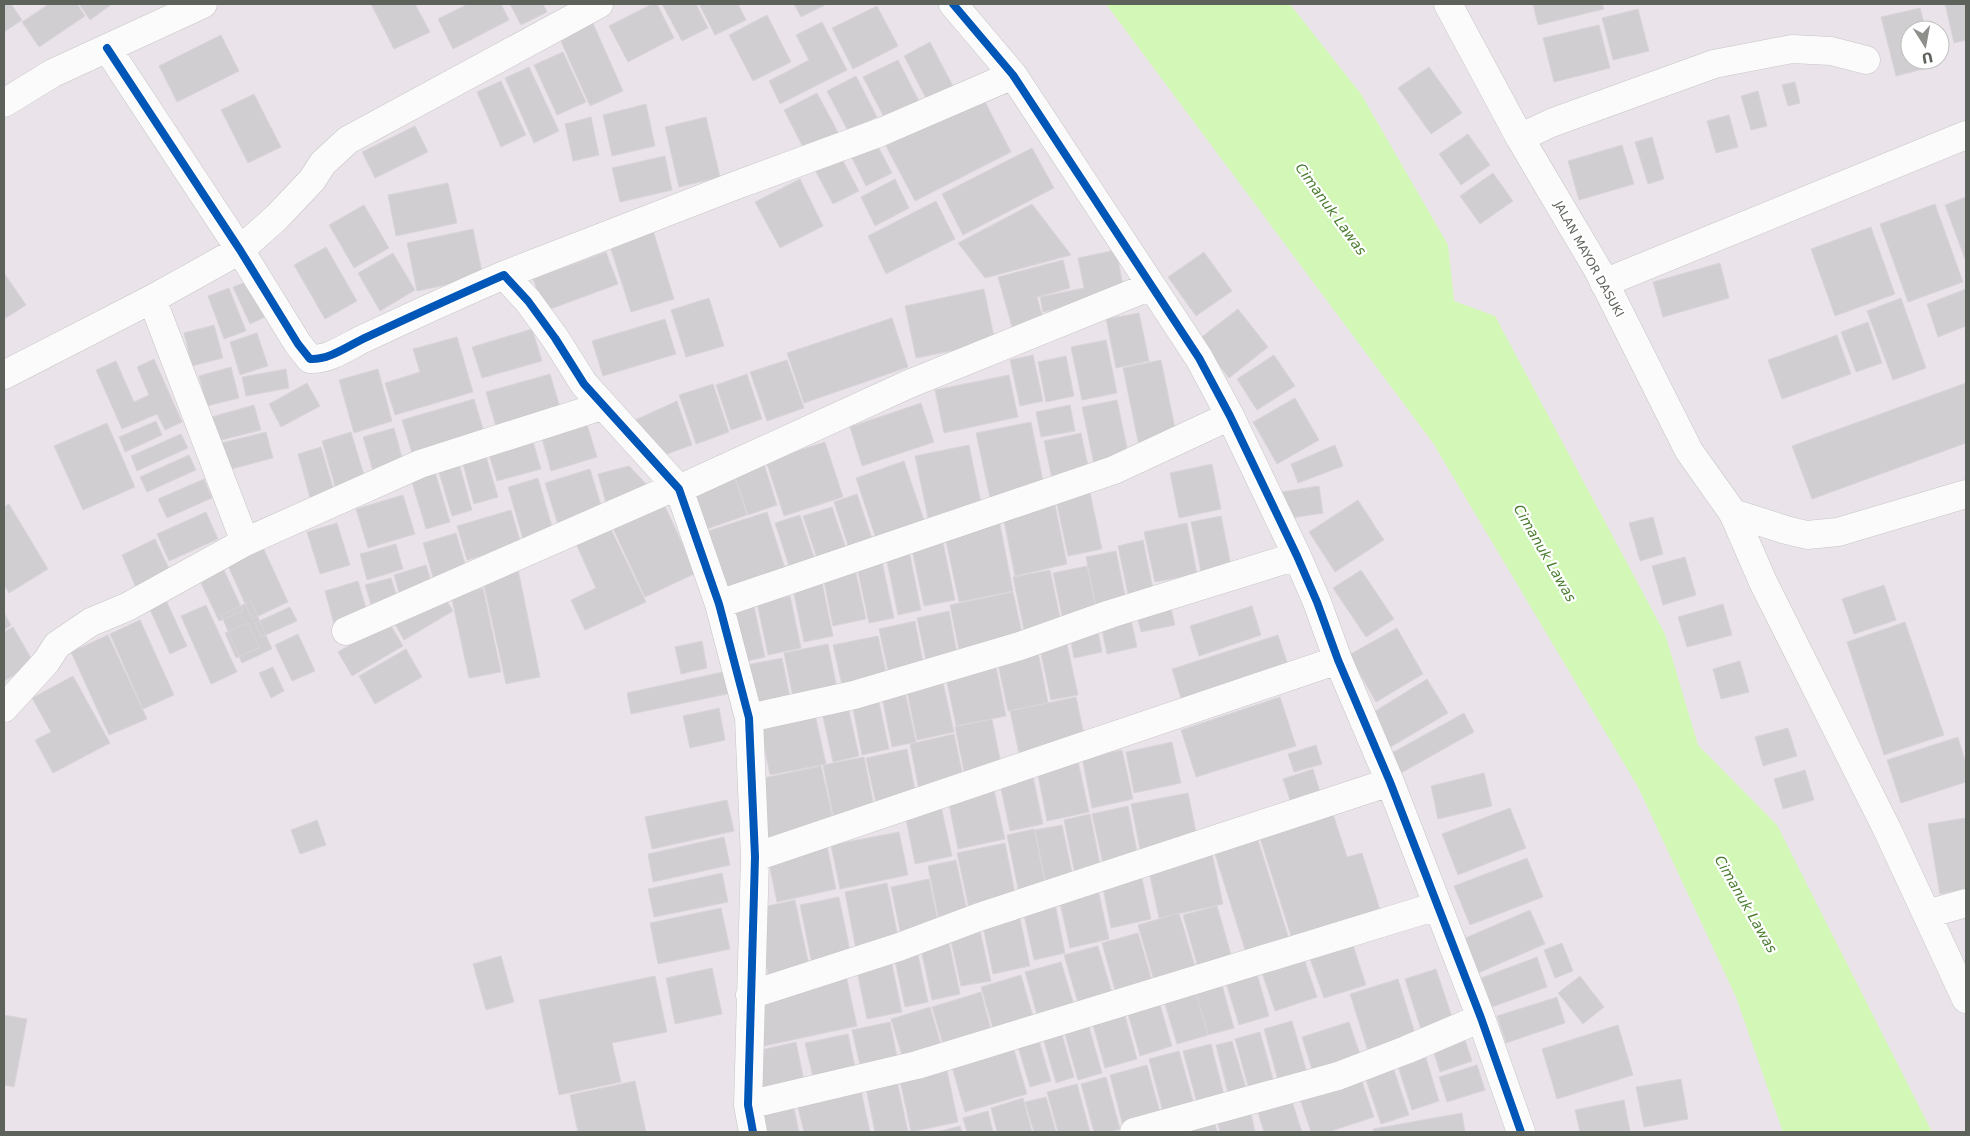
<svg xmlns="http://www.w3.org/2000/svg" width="1970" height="1136" font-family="'DejaVu Sans',sans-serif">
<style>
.water{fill:#d2f7b6}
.building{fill:#d1ced2;stroke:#d9d4da}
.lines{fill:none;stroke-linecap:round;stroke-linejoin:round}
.street-casing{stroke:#c6c5c4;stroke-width:29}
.secondary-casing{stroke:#c5c5c4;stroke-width:29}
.street{stroke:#fcfbfc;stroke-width:28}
.secondary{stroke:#fcfbfc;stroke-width:28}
.cycleway-casing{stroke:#fff;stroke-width:11}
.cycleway{stroke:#0057b8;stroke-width:8}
.labels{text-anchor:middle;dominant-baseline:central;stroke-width:4.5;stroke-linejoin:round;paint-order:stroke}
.street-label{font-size:12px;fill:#5d635a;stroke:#fff}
.water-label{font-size:14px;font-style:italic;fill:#497c2e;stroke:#fff}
</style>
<rect width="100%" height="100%" fill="#eae4ea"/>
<path class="water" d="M1106,4H1290L1361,94L1448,245L1454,301L1495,316L1665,634L1698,745L1777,825L1932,1132H1783L1736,997L1638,787L1433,443Z"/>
<path class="building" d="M4,4H11L22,20L4,32Z
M49,4H77L85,16L39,47L22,22Z
M79,4H112L90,20Z
M371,4H415L430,32L394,49Z
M468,4H501L509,20L453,49L438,19Z
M510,4H543L547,12L521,25Z
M652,4H657L674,38L628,62L609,26Z
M662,4H696L708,28L682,41Z
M699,4H738L746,20L715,35Z
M794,4H824L825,5L801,17Z
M1533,4H1602L1604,9L1538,25Z
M1945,4H1966V40L1954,43Z
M877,6L898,46L853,69L832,28Z
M1920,8L1926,30H1910V60H1933L1935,66L1896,76L1881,17Z
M1638,9L1649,51L1613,60L1602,18Z
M767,15L791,62L753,81L729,35Z
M592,21L623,91L590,106L559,37Z
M822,22L847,70L780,104L769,81L809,60L796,35Z
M1599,25L1610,68L1554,82L1543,38Z
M221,35L239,71L177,102L159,66Z
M930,42L957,94L931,108L904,56Z
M563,52L586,102L557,115L534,65Z
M898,60L920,103L886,121L863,77Z
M529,67L559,131L534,143L505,78Z
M1429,67L1462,113L1431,134L1398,88Z
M856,76L877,117L848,131L827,91Z
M501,81L526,135L501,147L477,92Z
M1795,82L1800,103L1788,106L1782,85Z
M1758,91L1767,126L1751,130L1741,96Z
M817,93L840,136L806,153L784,110Z
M254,94L281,147L248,163L221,110Z
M982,96L1011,152L915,201L886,146Z
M646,104L655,146L612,156L603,115Z
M1729,115L1738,147L1716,153L1707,121Z
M591,117L599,155L573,161L565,124Z
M706,117L720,177L679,187L665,127Z
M415,126L428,152L375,178L362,152Z
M1468,134L1490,165L1461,185L1439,154Z
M873,137L892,173L866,186L848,150Z
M1652,137L1664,179L1648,184L1635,142Z
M1622,145L1634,184L1579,200L1568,161Z
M1032,148L1054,188L963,235L942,194Z
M840,155L859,191L833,204L814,168Z
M665,156L672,190L620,202L612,168Z
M1493,173L1513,201L1480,224L1460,196Z
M800,179L823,226L780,248L755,202Z
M895,179L909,208L875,226L861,197Z
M448,183L457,223L396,236L388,195Z
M1966,197V262L1945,205Z
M936,201L955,239L886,274L868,236Z
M1032,204L1071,255L985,278L958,243Z
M1935,204L1963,282L1908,302L1880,224Z
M364,205L389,248L354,268L329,225Z
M652,227L674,299L631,312L608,240Z
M1871,227L1895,294L1835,316L1811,249Z
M473,229L483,277L417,291L407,243Z
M326,247L357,301L325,319L294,265Z
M1116,250L1125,295L1043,312L1040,297L1084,288L1078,258Z
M606,252L618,284L545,311L533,279Z
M1204,252L1232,291L1196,316L1168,277Z
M393,253L415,290L380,311L358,273Z
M1063,260L1070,288L1037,297L1045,326L1014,334L998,277Z
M1720,263L1729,298L1663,317L1653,282Z
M4,273L26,305L4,319Z
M249,281L265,317L250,324L233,287Z
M229,288L246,331L224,339L208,296Z
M984,289L995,342L916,358L905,306Z
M1966,289V326L1938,337L1927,304Z
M709,298L724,346L686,357L671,310Z
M1901,298L1926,368L1893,380L1867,311Z
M1238,309L1268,347L1229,378L1199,339Z
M1139,313L1149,361L1116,368L1106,319Z
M892,318L908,367L804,403L787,353Z
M665,319L676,354L603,376L592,341Z
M1868,322L1882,363L1856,372L1841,332Z
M214,325L223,358L192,366L184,333Z
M532,329L542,361L482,378L472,347Z
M257,333L268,366L240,375L230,342Z
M1837,335L1851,374L1782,399L1768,360Z
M457,337L473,392L395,415L385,383L420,372L413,349Z
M1106,340L1117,393L1082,400L1071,347Z
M1033,355L1043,401L1020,406L1010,360Z
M1274,355L1295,386L1257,410L1237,379Z
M1066,356L1074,396L1046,402L1038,362Z
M154,359L182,422L165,430L157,414L122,429L96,370L116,361L134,402L149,395L137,367Z
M787,360L804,408L767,421L750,372Z
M1161,360L1177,438L1139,446L1123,368Z
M231,367L239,398L207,406L199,376Z
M286,369L289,388L246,396L242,377Z
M378,369L392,421L354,433L339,380Z
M550,374L561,411L497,430L486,392Z
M747,374L762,419L731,430L716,385Z
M1009,375L1018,417L944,433L935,390Z
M307,383L320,406L281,427L269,404Z
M1966,383V443L1812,499L1792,446Z
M713,384L729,432L696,444L679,395Z
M1295,398L1319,440L1277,464L1253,422Z
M474,399L484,432L412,453L402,420Z
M1117,400L1130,462L1095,469L1082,407Z
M677,401L692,445L667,454L633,421Z
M921,403L934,442L862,466L850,427Z
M254,405L261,430L214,442L208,418Z
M1070,405L1075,431L1041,437L1036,412Z
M585,418L597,457L551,471L540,431Z
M156,421L162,435L125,452L119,437Z
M1031,422L1044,486L990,498L976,433Z
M107,423L135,487L83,510L54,446Z
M394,428L404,465L374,474L363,437Z
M266,432L273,458L224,471L217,444Z
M351,432L367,485L337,493L322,441Z
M1081,433L1090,476L1053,483L1044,441Z
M181,434L188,448L137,471L131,456Z
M531,435L541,469L497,481L487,448Z
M825,442L843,497L784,516L766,461Z
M969,445L983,512L929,523L915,456Z
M1335,445L1343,466L1298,483L1291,464Z
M483,446L498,497L474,504L460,453Z
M321,447L336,498L312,505L298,454Z
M189,455L196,470L147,492L140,477Z
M458,460L472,510L452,516L437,466Z
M763,461L777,505L748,515L733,471Z
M904,461L928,532L879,548L856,478Z
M1212,464L1221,509L1179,518L1170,473Z
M629,466L655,493L607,507L598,474Z
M590,469L603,512L558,525L545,483Z
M435,472L450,522L426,529L411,479Z
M733,472L747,515L695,533L681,490Z
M538,478L553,530L523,539L508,487Z
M204,479L212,498L167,518L158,499Z
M1319,486L1323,513L1285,519L1281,492Z
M1089,488L1102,549L1068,556L1055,495Z
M857,494L876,550L852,558L834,502Z
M403,495L415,534L368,548L356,509Z
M1054,500L1067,564L1015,576L1002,511Z
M1358,500L1384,540L1335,572L1309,532Z
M663,502L696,573L645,597L612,526Z
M9,504L48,569L9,593L4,585V507Z
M832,507L849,557L820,567L803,516Z
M511,510L521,544L467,560L457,526Z
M206,512L218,539L169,561L157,534Z
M767,512L788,578L727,598L705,532Z
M800,515L818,569L793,578L775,523Z
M1221,516L1231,565L1201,572L1191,522Z
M1653,517L1663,554L1640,561L1629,523Z
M606,519L646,602L585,630L571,600L596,588L572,535Z
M999,520L1013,591L959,602L944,531Z
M337,523L350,565L320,574L307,532Z
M1187,523L1197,574L1155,582L1144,532Z
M456,533L468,574L435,584L423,543Z
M942,538L955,600L924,606L911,545Z
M155,539L172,575L137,590L122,555Z
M1143,540L1154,594L1129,599L1118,546Z
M261,543L288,602L252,619L225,559Z
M396,544L403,569L367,580L360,554Z
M909,551L921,610L898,615L886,556Z
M1116,551L1127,605L1097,612L1086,557Z
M1685,557L1696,595L1663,605L1652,566Z
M882,562L894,618L869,623L857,567Z
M426,565L434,590L401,600L394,575Z
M1087,566L1097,614L1063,620L1053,573Z
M518,569L540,677L506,684L482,576Z
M855,569L866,619L833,626L823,576Z
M224,570L243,611L219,621L200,581Z
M1050,570L1062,627L1025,635L1013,577Z
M1361,570L1394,619L1366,637L1333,588Z
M391,578L400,606L374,614L365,585Z
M358,581L369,618L335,628L325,591Z
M822,583L833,636L804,642L793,589Z
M1884,585L1896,620L1854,634L1842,599Z
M483,588L501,672L469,678L451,595Z
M441,591L453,611L404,640L392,619Z
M1013,592L1024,642L960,655L950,605Z
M790,596L801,648L768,655L757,603Z
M165,598L187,646L170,654L148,605Z
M1169,600L1175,625L1141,632L1135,607Z
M251,601L272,649L242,663L221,615Z
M753,602L765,657L739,663L726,607Z
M1723,604L1732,635L1687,647L1678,617Z
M206,605L237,672L211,684L181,616Z
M1252,606L1261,635L1199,656L1190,626Z
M290,607L297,621L261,637L255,623Z
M949,611L959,664L928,670L917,618Z
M4,613L11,625L4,630Z
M1130,615L1137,647L1107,654L1100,621Z
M140,620L174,695L143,709L110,634Z
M915,621L925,673L890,680L879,629Z
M389,622L403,646L352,676L338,652Z
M1905,622L1944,735L1884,755L1847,642Z
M248,623L259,648L236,658L225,633Z
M1097,626L1102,652L1074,658L1069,632Z
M13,627L34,663L4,681V632Z
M1397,628L1423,674L1376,702L1349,655Z
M298,634L315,671L292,681L275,645Z
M108,635L147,719L109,735L71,652Z
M1065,635L1078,695L1051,700L1038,640Z
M1278,635L1289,668L1182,702L1172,669Z
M878,636L888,681L843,690L833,645Z
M702,641L707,668L681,674L675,647Z
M828,644L839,698L795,707L784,653Z
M1037,647L1048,703L1008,711L996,655Z
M406,649L422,677L375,704L359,676Z
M782,658L792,707L757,714L747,665Z
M1740,661L1749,692L1721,699L1713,669Z
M995,662L1006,716L956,726L945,672Z
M273,667L284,691L271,698L259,673Z
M727,671L732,693L631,714L627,693Z
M73,676L110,743L53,773L35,740L51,732L32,698Z
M942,678L954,732L917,740L906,686Z
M1427,679L1448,713L1389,748L1369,715Z
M903,683L916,742L892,747L880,687Z
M877,693L889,749L862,755L851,698Z
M1076,697L1086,744L1020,758L1010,711Z
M1280,697L1296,746L1196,777L1181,730Z
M847,702L859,756L833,762L821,708Z
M813,705L826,764L770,775L758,717Z
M719,708L725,740L690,748L683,716Z
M1464,713L1474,732L1401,773L1390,754Z
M992,719L1003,773L966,781L955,727Z
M1788,728L1797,756L1763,766L1755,737Z
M954,734L965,785L920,795L910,744Z
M1958,737L1966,764V782L1901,803L1887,760Z
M1172,742L1181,783L1134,793L1126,752Z
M1316,745L1322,764L1294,772L1288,754Z
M907,749L917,800L877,808L866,758Z
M1122,750L1133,799L1092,808L1082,758Z
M864,757L876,816L835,824L823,765Z
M1078,761L1089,812L1047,821L1037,770Z
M821,766L835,828L766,843L754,780Z
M1313,769L1322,799L1293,809L1283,779Z
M1805,770L1814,800L1783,809L1774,779Z
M1484,773L1492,806L1438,819L1431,786Z
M1033,777L1043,824L1010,831L1000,784Z
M994,790L1005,839L958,849L948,799Z
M1188,793L1198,842L1141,854L1131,804Z
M727,800L734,831L652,849L645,817Z
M941,806L952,856L915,864L905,814Z
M1128,806L1139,862L1104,868L1092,814Z
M1510,808L1526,848L1458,875L1442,834Z
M1332,811L1347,857L1362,853L1381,913L1293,942L1259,835Z
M1090,814L1102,874L1076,879L1064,820Z
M1966,818V889L1940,894L1928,824Z
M317,820L326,845L300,854L291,830Z
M1062,825L1074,882L1047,888L1035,830Z
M1034,829L1047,892L1020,898L1007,835Z
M899,832L908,875L840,889L831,845Z
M724,837L730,865L653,882L648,854Z
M1258,840L1289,939L1246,953L1215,854Z
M826,841L836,889L777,902L767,854Z
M1005,843L1017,903L970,913L957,853Z
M1211,849L1223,904L1159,918L1147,862Z
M1527,858L1543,897L1470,925L1454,886Z
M956,860L969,920L940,926L928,866Z
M1140,870L1151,919L1111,928L1101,878Z
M722,873L728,902L654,917L648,889Z
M929,879L940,932L902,940L891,887Z
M887,883L900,947L857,955L845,892Z
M1097,885L1109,939L1070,948L1058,894Z
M839,897L852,961L813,969L800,905Z
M1054,899L1065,953L1034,960L1022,906Z
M795,900L811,975L770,983L754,909Z
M1217,906L1234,965L1200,975L1183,915Z
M721,908L730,949L658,964L650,923Z
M1018,909L1030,966L993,974L981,917Z
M1530,910L1545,944L1478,973L1463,939Z
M1179,913L1197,973L1155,984L1138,925Z
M979,926L991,981L961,986L949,932Z
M1138,933L1155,991L1118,1001L1102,943Z
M948,938L960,994L932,1000L920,945Z
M1351,939L1366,985L1324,998L1308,953Z
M1562,943L1573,971L1555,978L1544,950Z
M1098,946L1115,1003L1081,1013L1064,955Z
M917,950L928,1002L905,1007L894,956Z
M1302,953L1317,997L1275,1011L1260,967Z
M501,956L514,1002L486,1010L473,964Z
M1537,957L1547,987L1492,1007L1481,978Z
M891,960L902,1012L867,1019L856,967Z
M1061,962L1077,1015L1040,1025L1025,972Z
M1255,967L1269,1016L1239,1025L1224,976Z
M712,968L722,1014L675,1024L666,978Z
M1436,969L1455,1026L1423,1036L1405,979Z
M1219,974L1234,1028L1208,1035L1193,982Z
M846,975L857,1026L764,1046L753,995Z
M1021,975L1036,1027L996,1039L981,987Z
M655,976L667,1032L612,1043L621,1082L559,1095L539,1000Z
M1580,976L1604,1007L1583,1024L1558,993Z
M1398,979L1418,1043L1370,1058L1350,994Z
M1193,982L1208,1035L1177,1044L1161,991Z
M981,992L991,1030L943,1044L932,1007Z
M1557,997L1565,1023L1506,1043L1497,1016Z
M1158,998L1172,1046L1140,1056L1126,1007Z
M1122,1005L1137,1059L1105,1068L1090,1014Z
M930,1007L944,1055L905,1066L891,1019Z
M4,1015L27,1019L14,1087L4,1085Z
M1087,1020L1102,1073L1078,1080L1063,1027Z
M1292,1021L1308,1076L1279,1084L1264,1029Z
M890,1022L899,1066L862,1074L852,1030Z
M1349,1022L1363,1063L1315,1079L1302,1037Z
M1618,1025L1633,1075L1557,1099L1542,1049Z
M1060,1028L1074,1077L1056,1083L1042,1034Z
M1260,1032L1275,1086L1250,1093L1235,1039Z
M848,1034L857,1076L815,1085L805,1043Z
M1037,1034L1051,1081L1030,1087L1016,1040Z
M1463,1034L1472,1061L1440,1072L1431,1044Z
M1232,1041L1246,1088L1228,1093L1216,1045Z
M796,1042L806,1090L762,1100L752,1052Z
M1012,1043L1027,1094L965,1112L950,1060Z
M1211,1044L1224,1095L1197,1103L1183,1051Z
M1423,1048L1439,1101L1412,1110L1395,1057Z
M1179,1051L1195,1108L1164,1116L1149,1059Z
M945,1061L958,1122L911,1132L898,1071Z
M1392,1064L1409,1115L1381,1124L1364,1074Z
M1147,1065L1162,1120L1124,1130L1110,1075Z
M1477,1065L1485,1090L1447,1102L1439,1077Z
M1359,1073L1374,1117L1328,1132H1311L1298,1093Z
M896,1076L908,1132H875L865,1083Z
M1106,1077L1120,1129L1108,1132H1094L1081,1084Z
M1681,1079L1688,1119L1644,1127L1636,1087Z
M635,1081L646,1132H578L570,1095Z
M1077,1084L1090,1132H1058L1047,1092Z
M860,1086L870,1132H804L796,1099Z
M1289,1092L1302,1132H1264L1255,1103Z
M1046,1097L1056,1132H1034L1025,1102Z
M1023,1098L1032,1132H997L991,1108Z
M792,1099L799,1132H756L751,1108Z
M1624,1100L1630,1131L1580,1132L1575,1110Z
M1249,1104L1255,1132H1220L1215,1111Z
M988,1111L993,1132H967L963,1118Z
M1462,1113L1465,1132H1374L1373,1129Z
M1213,1118L1217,1132H1185Z
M960,1126L962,1132H937Z"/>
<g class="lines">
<defs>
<path id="street" d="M953,4L1013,75L1199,358L1230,416L1297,556L1317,602L1338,660L1390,782L1481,1018L1521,1132
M107,48L240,250L298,344L310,359C330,360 349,345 367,337C412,316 458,295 504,275L528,301L555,338L584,384L679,489L719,604L749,718L755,857L748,1105L753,1132
M4,103L53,73L203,4
M1520,138L1551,123L1714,64L1792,49L1831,51L1866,60
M504,275L734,186L881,132L1013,75
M1604,283L1966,135
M152,299L245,542
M4,375L152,299L240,250L277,217L312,180L323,163L348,140L599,4
M679,489L909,384L1151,286
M1733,513L1763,582L1887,829L1966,999
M719,604L1114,470L1230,416
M346,631L677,486
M4,708L46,662L57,645L91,622L127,607L245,542L420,464L602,406
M749,718L854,695L1020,646L1110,614L1297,556
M755,857L1338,660
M1927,914L1966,903
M750,995L899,947L979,917L1390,782
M748,1105L917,1065L1437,906
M1134,1132L1338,1076L1406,1050L1481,1018"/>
<path id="secondary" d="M1448,4L1520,138L1598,270L1689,451L1733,513L1786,530L1807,535L1838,532L1966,494"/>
</defs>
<use href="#street" class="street-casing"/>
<use href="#secondary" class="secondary-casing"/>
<use href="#street" class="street"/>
<use href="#secondary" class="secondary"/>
<defs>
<path id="cycleway" d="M953,4L1013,75L1199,358L1230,416L1297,556L1317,602L1338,660L1390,782L1481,1018L1521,1132
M107,48L240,250L298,344L310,359C330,360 349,345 367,337C412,316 458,295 504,275L528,301L555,338L584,384L679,489L719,604L749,718L755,857L748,1105L753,1132"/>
</defs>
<use href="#cycleway" class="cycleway-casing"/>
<use href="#cycleway" class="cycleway"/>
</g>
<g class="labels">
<g class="street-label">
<text transform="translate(1589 259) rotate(61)">JALAN MAYOR DASUKI</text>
</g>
<g class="water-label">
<text transform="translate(1331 209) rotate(54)">Cimanuk Lawas</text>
<text transform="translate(1545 553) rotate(60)">Cimanuk Lawas</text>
<text transform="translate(1746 904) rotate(60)">Cimanuk Lawas</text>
</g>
</g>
<rect width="1970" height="1136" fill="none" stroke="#5d635a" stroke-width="10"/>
<g transform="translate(1925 45) rotate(169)"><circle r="24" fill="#ffffff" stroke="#bec1bd"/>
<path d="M0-4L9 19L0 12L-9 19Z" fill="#8e908c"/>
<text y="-8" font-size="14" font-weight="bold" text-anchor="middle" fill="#5d635a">U</text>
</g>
</svg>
